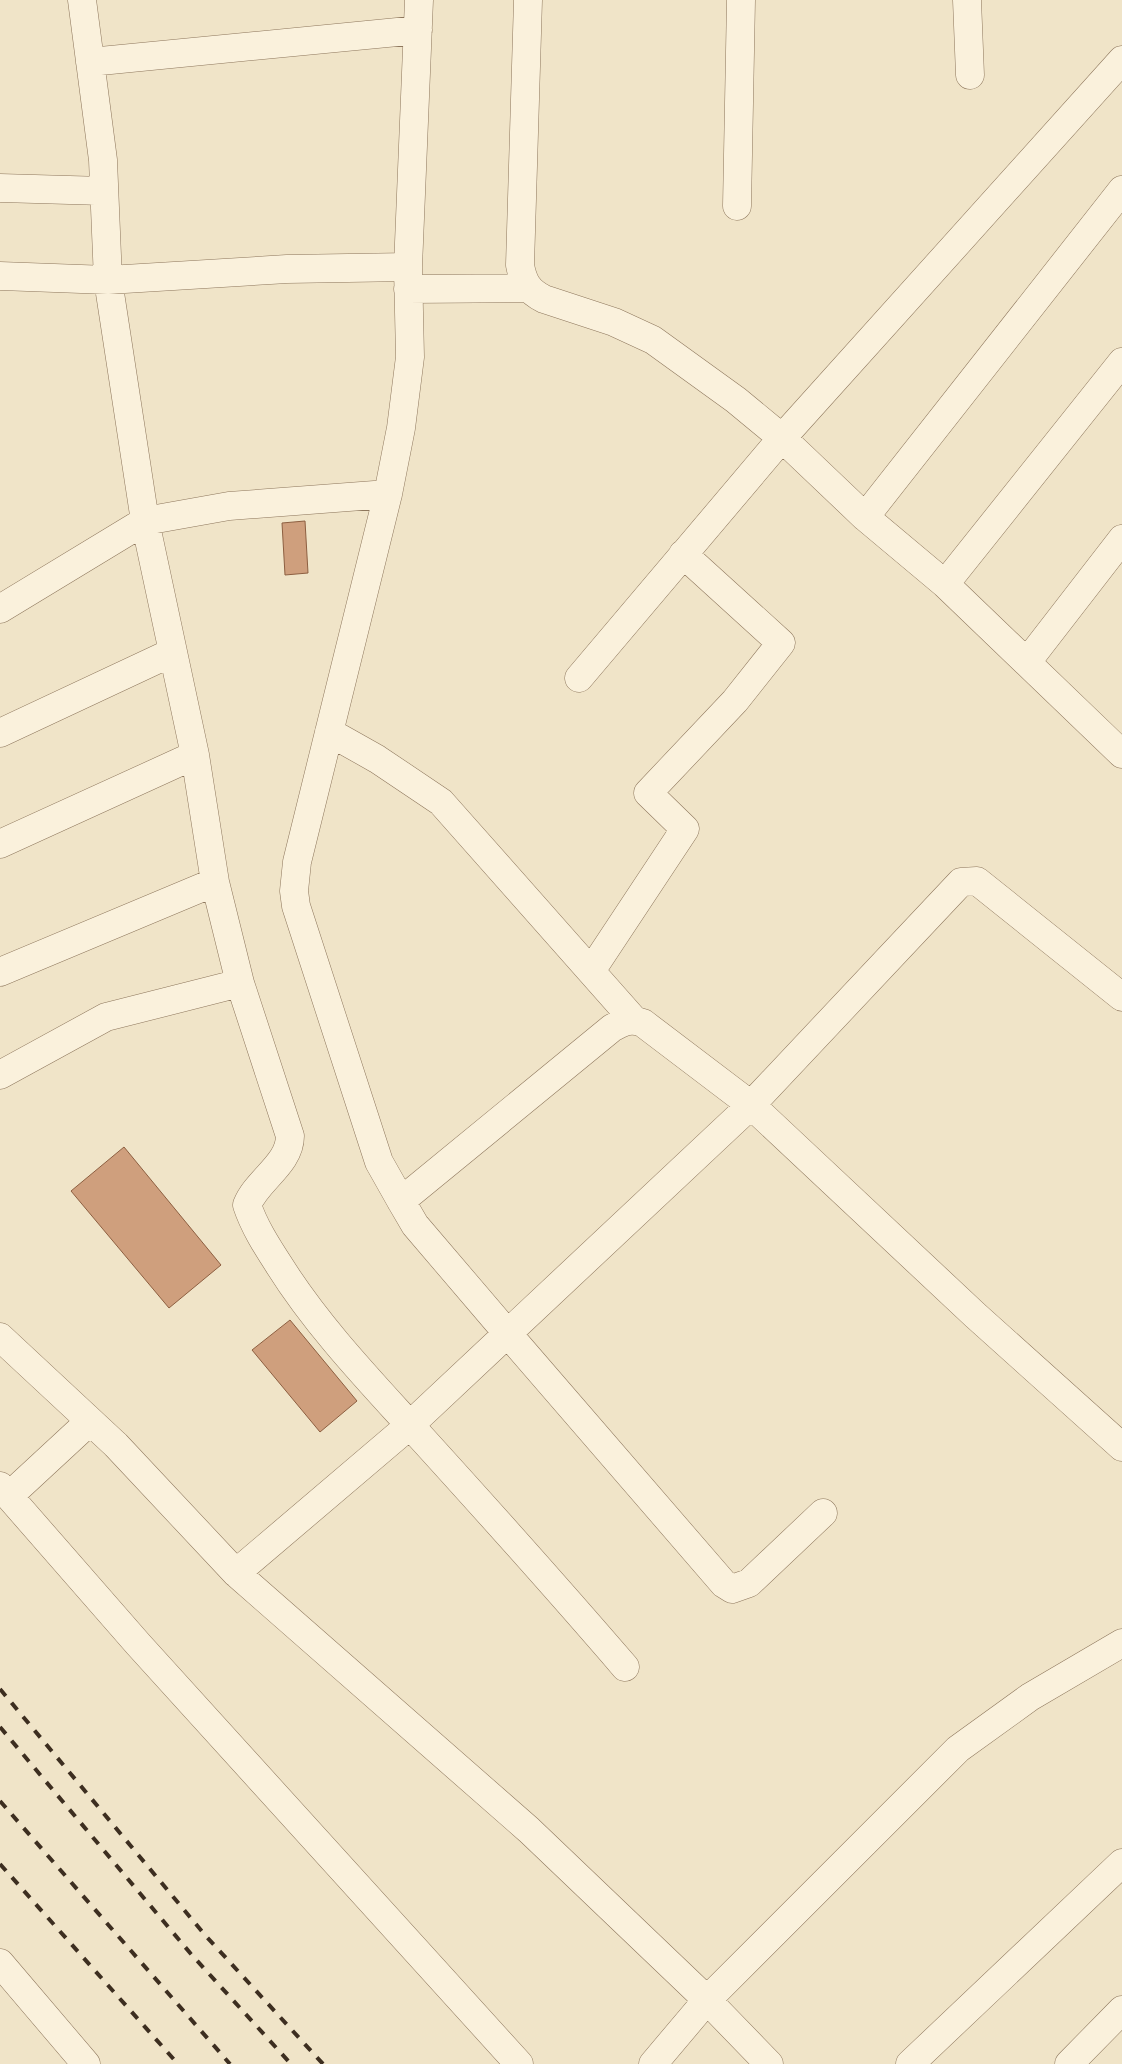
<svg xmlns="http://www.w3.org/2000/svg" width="1122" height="2064" font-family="'PT Serif',serif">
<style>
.building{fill:#cf9f7d;stroke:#8d5f41}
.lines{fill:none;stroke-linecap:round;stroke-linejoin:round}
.minor-casing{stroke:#8d765c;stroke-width:29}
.tertiary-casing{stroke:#8d765c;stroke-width:29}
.minor{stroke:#faf1dc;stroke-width:28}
.tertiary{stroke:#faf1dc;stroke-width:28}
.rail{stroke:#3d2e20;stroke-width:4;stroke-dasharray:9 9;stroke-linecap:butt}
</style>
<rect width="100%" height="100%" fill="#f0e4c8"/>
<path class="building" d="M305,521L308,573L285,575L282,523Z
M124,1147L221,1265L169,1308L71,1191Z
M290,1320L357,1401L320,1432L252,1350Z"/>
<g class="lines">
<defs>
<path id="minor" d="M82,0L103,160L108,280L145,521L195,755L215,882L240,983L290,1136C290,1164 257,1180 247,1205C254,1226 266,1245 279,1265C318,1327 369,1380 418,1434C488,1511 557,1588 625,1667
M419,0L408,267L410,357L401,428L388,494L297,862L294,891L296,906L379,1162L401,1201L415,1225L508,1334L724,1584L732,1589L749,1583L823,1513
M528,0L520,265C523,282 528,291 544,299L614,322L653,340L736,400L782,438L865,517L945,584L1122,754
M967,0L970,75
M90,62L418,30
M0,188L104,191
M737,206L741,0
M0,276L108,280L287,269L408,267
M408,289L527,288
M865,517L1122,190
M945,584L1122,362
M0,609L145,521L229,506L388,494
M1027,662L1122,539
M579,678L782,438L1122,60
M329,732L377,759L441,802L634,1020
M0,733L173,652
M0,844L195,755
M591,971L685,829L648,793L735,701L781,643L683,554
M0,972L215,882
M0,1075L106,1017L240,983
M401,1201L612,1028C623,1022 630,1018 643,1023L751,1105L975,1315L1122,1447
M0,1337L116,1445L236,1573L529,1830L707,2000L769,2064
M0,1486L138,1644L519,2064
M9,1496L90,1421
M236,1573L410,1425L751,1105L961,882L977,881L1122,997
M653,2064L707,2000L958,1749L1030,1697L1122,1643
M910,2064L1122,1863
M1069,2064L1122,2010"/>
<path id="tertiary" d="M0,1963L86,2064"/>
</defs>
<use href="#minor" class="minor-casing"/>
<use href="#tertiary" class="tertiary-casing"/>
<use href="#minor" class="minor"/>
<use href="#tertiary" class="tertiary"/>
<path class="rail" d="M0,1689L205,1935L323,2064
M0,1727L191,1954L291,2064
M0,1801L230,2064
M0,1864L178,2064"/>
</g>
</svg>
